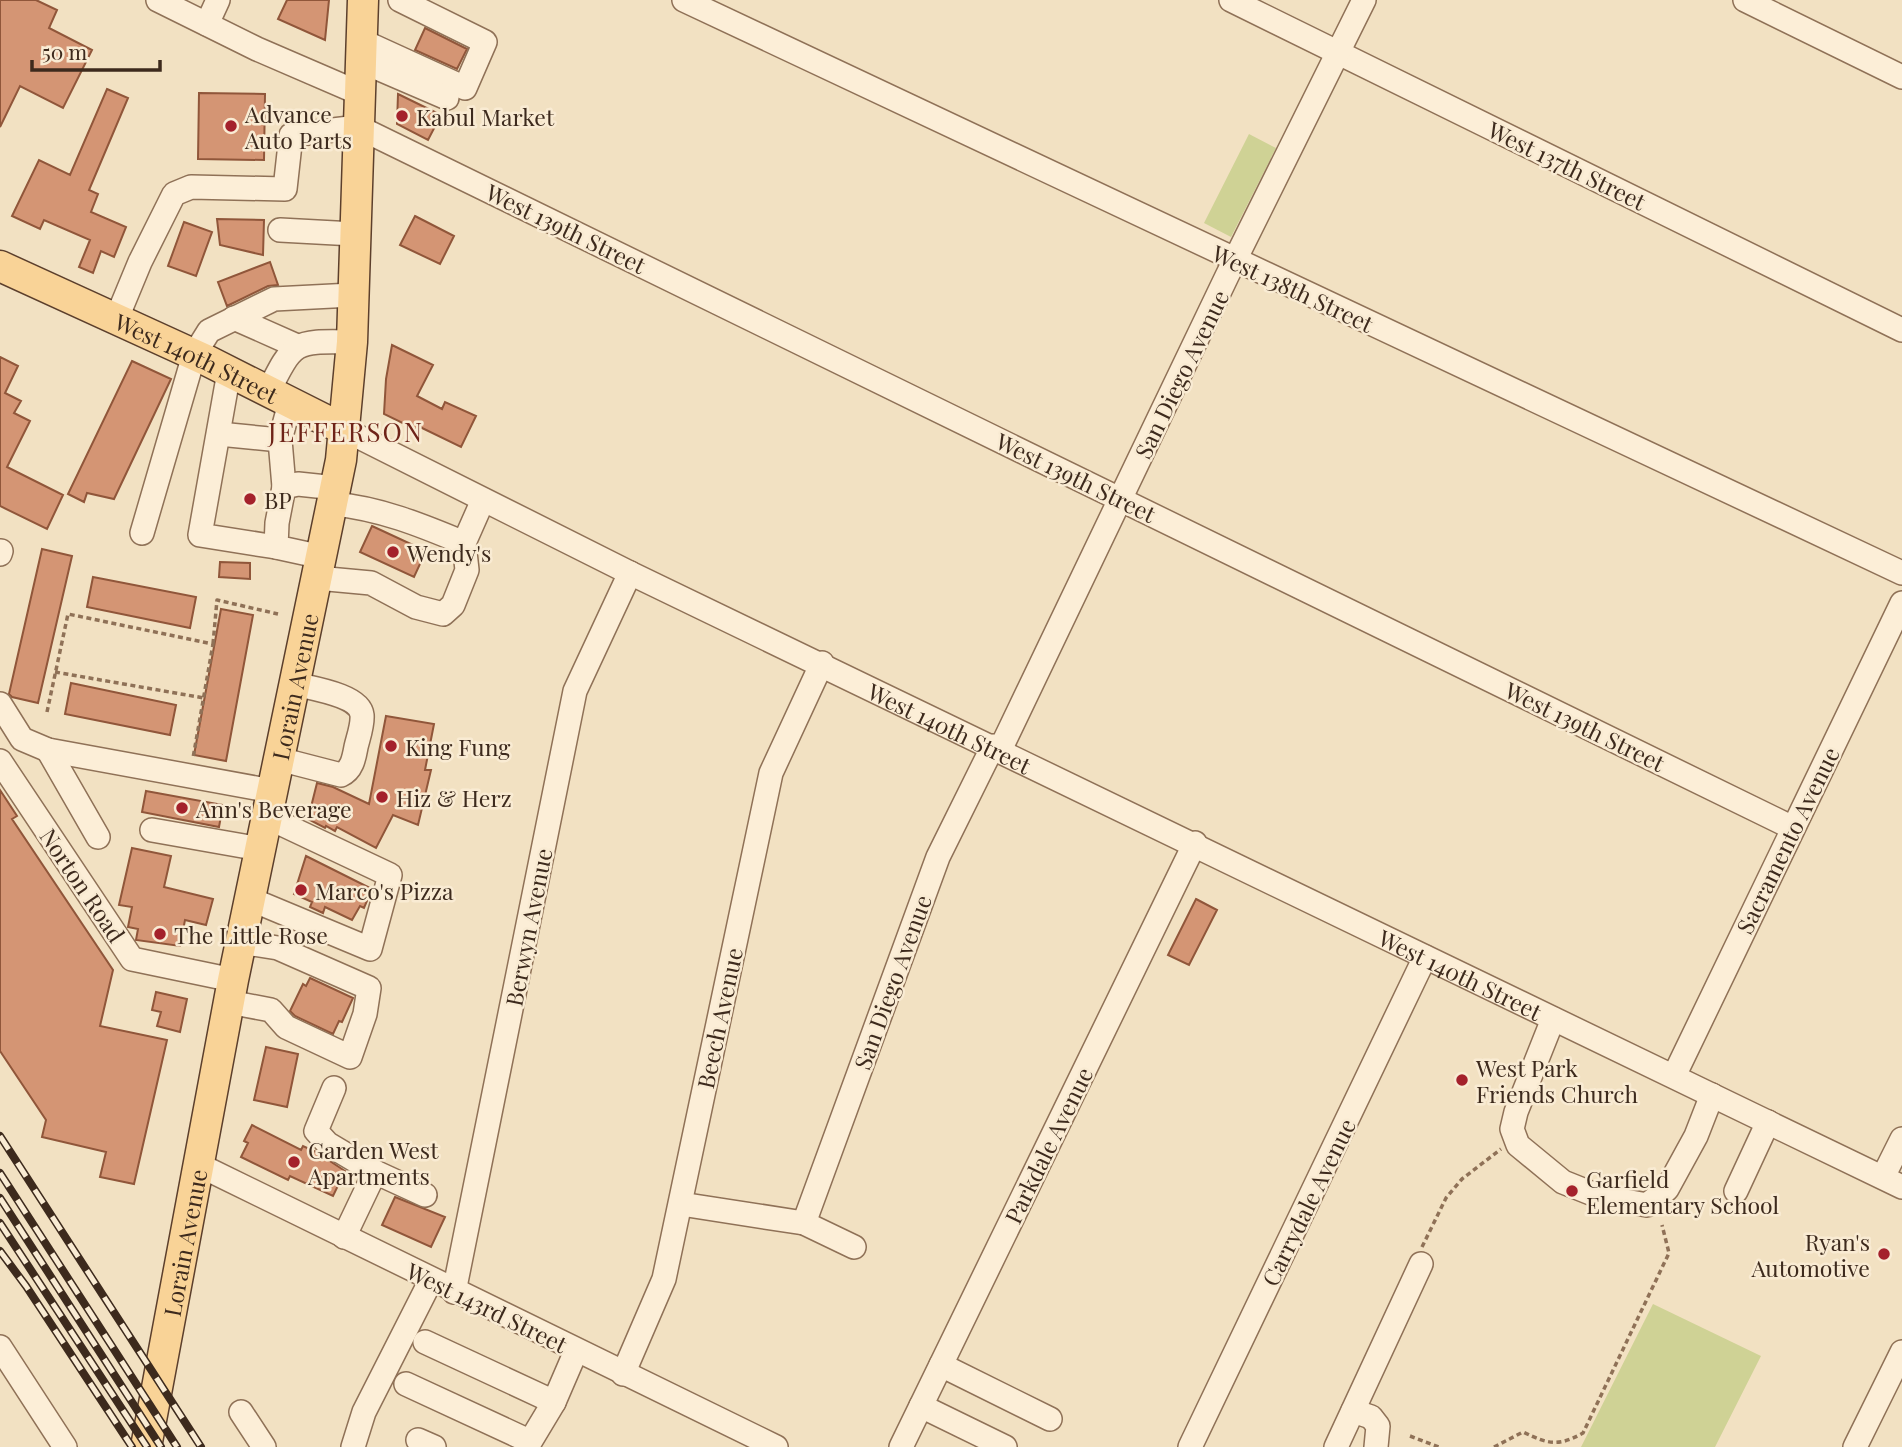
<svg xmlns="http://www.w3.org/2000/svg" width="1902" height="1447" font-family="'Playfair Display',serif">
<style>
.green{fill:#cfd295}
.building{fill:#d49574;stroke:#90563a;stroke-width:2}
.lines{fill:none;stroke-linecap:round;stroke-linejoin:round}
.minor-casing{stroke:#8f7157;stroke-width:26}
.major-casing{stroke:#5c3f2c;stroke-width:33}
.path{stroke:#8f7157;stroke-width:3.5;stroke-dasharray:5 3.5;stroke-linecap:butt}
.minor{stroke:#fceed7;stroke-width:23}
.major{stroke:#f9d397;stroke-width:30}
.rail-casing{stroke:#3d2a1d;stroke-width:8}
.rail{stroke:#f9ebd3;stroke-width:5;stroke-dasharray:16;stroke-linecap:butt}
.poi-dot{fill:#a4212b;stroke:#f9ebd3;stroke-width:2.5}
.labels{text-anchor:middle;dominant-baseline:central;stroke-width:5;stroke-linejoin:round;paint-order:stroke}
.poi-label{font-size:23px;fill:#3d2a1d;stroke:#f9ebd3;text-anchor:start}
.street-label{font-size:23px;fill:#3d2a1d;stroke:#f9ebd3}
.quarter-label{font-size:26px;letter-spacing:2px;fill:#6e2318;stroke:#f9ebd3}
</style>
<rect width="100%" height="100%" fill="#f2e1c2"/>
<path class="green" d="M1249,134L1276,148L1231,237L1204,223Z
M1653,1304L1761,1356L1715,1447H1581Z"/>
<path class="building" d="M0,0H36L57,10L49,28L92,50L63,108L20,86L0,127Z
M287,0H329L325,40L278,19Z
M425,28L467,49L457,69L415,50Z
M107,89L128,98L89,190L98,194L91,212L126,227L114,257L101,251L93,273L79,267L90,240L44,220L40,229L12,216L39,160L70,175Z
M199,93L265,94L264,160L198,159Z
M398,94L441,115L428,140L397,124Z
M415,216L454,236L440,264L400,245Z
M217,219L264,220L263,255L220,245Z
M184,222L212,232L196,276L168,266Z
M270,262L278,285L268,286L227,306L218,282Z
M392,345L433,365L417,396L442,409L445,402L476,416L461,447L418,426L417,430L384,414L386,379Z
M0,357L18,366L5,393L21,401L14,413L30,421L7,467L63,495L47,529L0,506Z
M132,361L171,379L114,499L87,493L84,502L68,494Z
M372,526L426,551L414,577L360,552Z
M42,549L72,556L38,703L12,697L9,694Z
M220,562L250,563V579L219,577Z
M93,577L196,597L190,628L87,607Z
M221,609L253,615L226,761L194,755Z
M71,683L176,705L170,735L65,714Z
M386,716L434,724L425,770H431L418,825L393,815L376,848L337,827L335,831L326,826L325,828L308,819L317,783L333,787L369,804Z
M0,790L17,816L12,819L113,970L100,1026L167,1040L134,1184L100,1177L106,1152L42,1137L46,1120L0,1051Z
M146,791L223,805L219,827L142,812Z
M132,848L171,856L164,887L213,899L206,925L185,920L180,946L136,940L138,929L128,927L132,907L119,905Z
M306,856L372,889L364,908L360,906L352,920L325,907L323,913L310,907L312,902L294,894Z
M1196,899L1217,910L1189,965L1168,955Z
M310,978L353,998L342,1022L339,1021L333,1034L295,1016L290,1011L303,984L306,986Z
M156,992L187,999L180,1032L157,1026L161,1012L152,1010Z
M266,1047L298,1054L287,1107L254,1100Z
M252,1125L301,1150L303,1146L316,1152L345,1171L333,1196L290,1176L288,1180L241,1157L248,1143L244,1141Z
M395,1197L445,1217L431,1247L382,1225Z"/>
<g class="lines">
<defs>
<g id="minor">
<path d="M158,0L257,49L359,93"/>
<path d="M684,0L1902,573"/>
<path d="M1231,0L1902,330"/>
<path d="M1745,0L1902,77"/>
<path d="M207,24L218,0"/>
<path d="M362,41L465,88L485,42L400,0"/>
<path d="M361,61L447,98"/>
<path d="M280,230L354,234"/>
<path d="M234,318L297,346"/>
<path d="M116,320L140,262L174,194L191,187L285,189L291,135L358,127L1793,828"/>
<path d="M229,372L200,535L276,547"/>
<path d="M268,392C294,340 294,341 352,342"/>
<path id="s1" d="M345,430L630,573L1902,1187"/>
<path d="M219,434L280,440"/>
<path d="M284,487L280,440L290,403"/>
<path d="M333,504C379,508 421,525 464,543"/>
<path d="M142,533L194,355L209,331L274,299L352,295"/>
<path d="M0,554L1,551"/>
<path d="M322,557L276,547L277,523L284,487L298,484L336,488"/>
<path d="M317,578L371,583L416,607L443,614L453,605L467,570L464,543L483,500"/>
<path d="M0,704L22,739L48,750L272,791"/>
<path d="M48,750L98,837"/>
<path d="M1000,750L1227,276L1364,0"/>
<path d="M279,759L341,775C352,770 354,758 356,747C358,738 363,725 362,715C360,695 310,688 295,684"/>
<path d="M0,761L132,959L233,980"/>
<path d="M152,830L260,849"/>
<path d="M250,899L370,949L390,875L267,817"/>
<path d="M229,1002L271,1010L286,1027L350,1057L365,1014L369,988L278,948L240,942"/>
<path d="M1553,1019L1516,1112L1512,1129L1518,1145L1563,1182L1598,1196L1647,1205L1667,1189L1696,1136L1712,1095"/>
<path d="M1674,1076L1902,603"/>
<path d="M334,1088L316,1131L328,1144L375,1172L344,1237"/>
<path d="M199,1165L776,1447"/>
<path d="M375,1172L425,1195"/>
<path d="M1883,1177L1902,1139"/>
<path d="M1736,1191L1768,1122"/>
<path d="M681,1204L804,1223L854,1247"/>
<path d="M804,1223L938,857L993,746"/>
<path d="M454,1292L575,691L630,573"/>
<path d="M425,1342L554,1402"/>
<path d="M0,1347L65,1447"/>
<path d="M941,1365L1050,1419"/>
<path d="M623,1374L664,1279L771,773L822,663"/>
<path d="M406,1384L529,1441"/>
<path d="M921,1406L1005,1447"/>
<path d="M1353,1411L1371,1417L1378,1426L1376,1447"/>
<path d="M241,1412L264,1447"/>
<path d="M418,1440L434,1447"/>
<path d="M353,1447L364,1412L431,1280"/>
<path d="M527,1447L554,1402L576,1351"/>
<path d="M901,1447L1195,843"/>
<path d="M1190,1447L1425,957"/>
<path d="M1336,1447L1421,1264"/>
<path d="M1855,1447L1902,1352"/>
</g>
<g id="major">
<path id="s2" d="M0,266L208,361L345,430"/>
<path id="s3" d="M146,1447L233,980L341,460L352,342L363,0"/>
</g>
</defs>
<use href="#minor" class="minor-casing"/>
<use href="#major" class="major-casing"/>
<path class="path" d="M213,644L217,600L278,614
M55,672L204,698
M47,712L68,614L213,644L193,758
M1422,1247L1446,1198L1462,1179L1501,1149
M1410,1436L1439,1447
M1494,1447L1523,1432C1548,1444 1558,1447 1583,1433L1669,1253L1662,1225"/>
<use href="#minor" class="minor"/>
<use href="#major" class="major"/>
<defs>
<path id="rail" d="M0,1136L201,1447
M0,1173L177,1447
M0,1198L161,1447
M0,1223L147,1447
M0,1251L26,1286L132,1447"/>
</defs>
<use href="#rail" class="rail-casing"/>
<use href="#rail" class="rail"/>
</g>
<g class="poi-dot">
<circle cx="402" cy="116" r="7"/>
<circle cx="231" cy="126" r="7"/>
<circle cx="250" cy="499" r="7"/>
<circle cx="393" cy="552" r="7"/>
<circle cx="391" cy="746" r="7"/>
<circle cx="382" cy="797" r="7"/>
<circle cx="182" cy="808" r="7"/>
<circle cx="301" cy="890" r="7"/>
<circle cx="160" cy="934" r="7"/>
<circle cx="1462" cy="1080" r="7"/>
<circle cx="294" cy="1162" r="7"/>
<circle cx="1572" cy="1191" r="7"/>
<circle cx="1884" cy="1254" r="7"/>
</g>
<g class="labels">
<g class="poi-label">
<text x="245" y="113">Advance<tspan x="245" dy="26">Auto Parts</tspan></text>
<text x="416" y="116">Kabul Market</text>
<text x="264" y="499">BP</text>
<text x="407" y="552">Wendy's</text>
<text x="405" y="746">King Fung</text>
<text x="396" y="797">Hiz &amp; Herz</text>
<text x="196" y="808">Ann's Beverage</text>
<text x="315" y="890">Marco's Pizza</text>
<text x="174" y="934">The Little Rose</text>
<text x="1476" y="1067">West Park<tspan x="1476" dy="26">Friends Church</tspan></text>
<text x="308" y="1149">Garden West<tspan x="308" dy="26">Apartments</tspan></text>
<text x="1586" y="1178">Garfield<tspan x="1586" dy="26">Elementary School</tspan></text>
<text x="1870" y="1241" text-anchor="end">Ryan's<tspan x="1870" dy="26">Automotive</tspan></text>
</g>
<g class="street-label">
<text transform="translate(1567 165) rotate(26)">West 137th Street</text>
<text transform="translate(566 228) rotate(26)">West 139th Street</text>
<text transform="translate(1293 288) rotate(25)">West 138th Street</text>
<text stroke="none"><textPath href="#s2" startOffset="217">West 140th Street</textPath></text>
<text transform="translate(1181 374) rotate(-64)">San Diego Avenue</text>
<text transform="translate(1076 477) rotate(26)">West 139th Street</text>
<text stroke="none"><textPath href="#s3" startOffset="775">Lorain Avenue</textPath></text>
<text stroke="none"><textPath href="#s1" startOffset="674">West 140th Street</textPath></text>
<text transform="translate(1585 726) rotate(26)">West 139th Street</text>
<text transform="translate(1787 840) rotate(-64)">Sacramento Avenue</text>
<text transform="translate(83 885) rotate(56)">Norton Road</text>
<text transform="translate(528 927) rotate(-79)">Berwyn Avenue</text>
<text stroke="none"><textPath href="#s1" startOffset="1241">West 140th Street</textPath></text>
<text transform="translate(892 982) rotate(-70)">San Diego Avenue</text>
<text transform="translate(719 1018) rotate(-78)">Beech Avenue</text>
<text transform="translate(1048 1145) rotate(-64)">Parkdale Avenue</text>
<text transform="translate(1308 1202) rotate(-64)">Carrydale Avenue</text>
<text stroke="none"><textPath href="#s3" startOffset="208">Lorain Avenue</textPath></text>
<text transform="translate(487 1307) rotate(26)">West 143rd Street</text>
</g>
<g class="quarter-label">
<text x="346" y="431">JEFFERSON</text>
</g>
</g>
<path d="M32 60v10h128v-10" fill="none" stroke="#3d2a1d" stroke-width="3.5"/>
<text x="42" y="60" font-size="21" fill="#3d2a1d" stroke="#f9ebd3" stroke-width="5" paint-order="stroke">50 m</text>
</svg>
